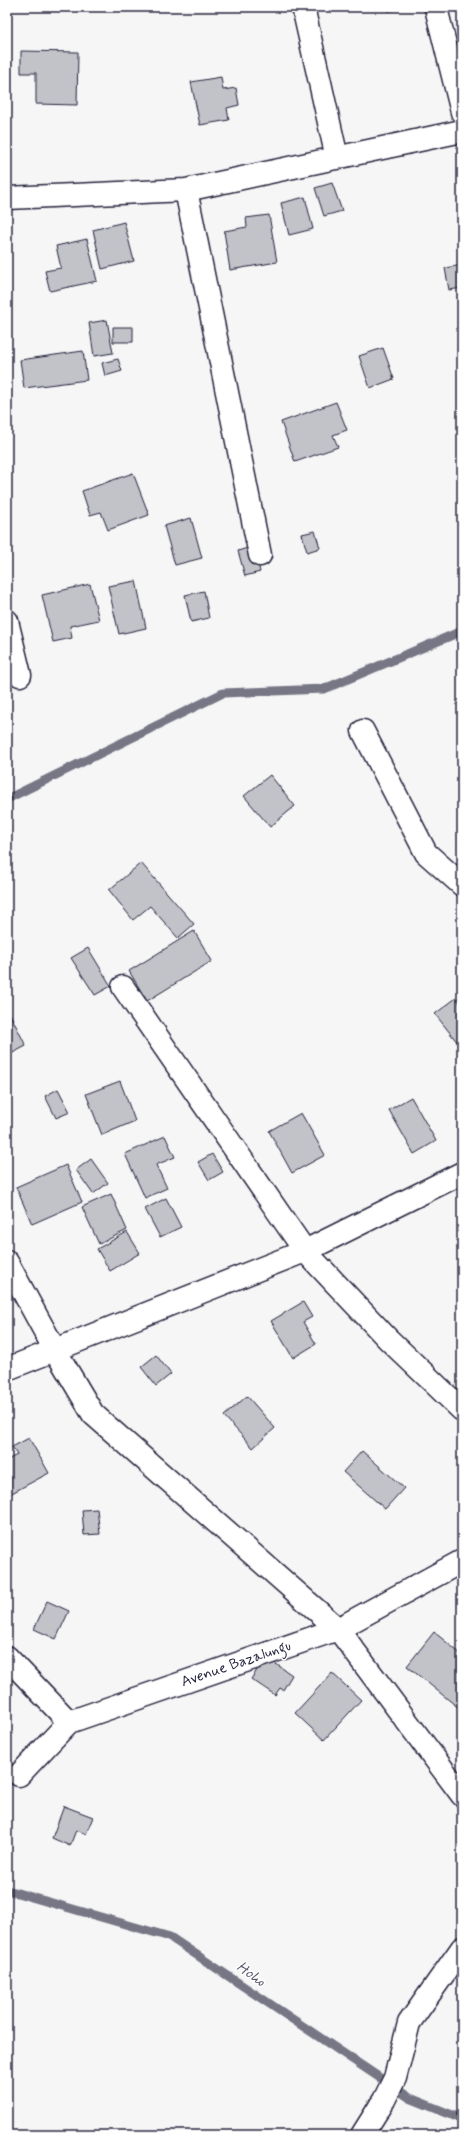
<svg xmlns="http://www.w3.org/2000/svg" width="469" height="2142" font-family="Mynerve,sans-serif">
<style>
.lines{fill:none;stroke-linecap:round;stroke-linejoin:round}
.stream{stroke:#767685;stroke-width:9}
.building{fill:#c2c2c9;stroke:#22223b}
.minor-casing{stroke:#22223b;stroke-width:25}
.minor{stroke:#fff;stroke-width:22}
.labels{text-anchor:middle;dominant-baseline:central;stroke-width:3;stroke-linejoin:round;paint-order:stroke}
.street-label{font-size:15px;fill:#22223b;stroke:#fff}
.water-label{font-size:16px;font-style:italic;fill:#5a5a6d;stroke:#fff}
</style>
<rect width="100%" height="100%" fill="#f6f6f7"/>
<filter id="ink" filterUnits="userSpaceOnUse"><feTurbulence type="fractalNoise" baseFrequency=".025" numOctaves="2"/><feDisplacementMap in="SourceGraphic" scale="8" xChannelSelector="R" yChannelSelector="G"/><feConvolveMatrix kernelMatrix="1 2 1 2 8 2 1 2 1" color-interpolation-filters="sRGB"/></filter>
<g filter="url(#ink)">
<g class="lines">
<path class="stream" d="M7,799L223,693L324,689L462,631
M7,1890L170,1937L410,2098L462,2119"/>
</g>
<path class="building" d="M387,7H410L388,11Z
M21,51L78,52L77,105L36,104V73H21Z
M221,77L223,90L236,88L239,105L227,108L229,120L200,125L191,82Z
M332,183L342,211L324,216L315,188Z
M305,197L313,229L289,235L281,203Z
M269,215L277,262L230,270L224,231L247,227L246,218Z
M124,222L134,261L102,269L93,230Z
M87,239L97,281L50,291L45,271L61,268L56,246Z
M462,265V288L449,290L445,268Z
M107,320L113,353L94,356L89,323Z
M113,327H133V342H113Z
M383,348L394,379L370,388L359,356Z
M83,351L87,380L24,388L20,360Z
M118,359L122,371L105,376L102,363Z
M336,402L347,430L333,435L338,447L295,462L281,422Z
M133,473L149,515L108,530L101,512L90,515L82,491Z
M191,518L202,558L175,565L164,526Z
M315,531L320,548L307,552L302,534Z
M254,546L260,572L245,576L238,551Z
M136,581L146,628L119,634L108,586Z
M90,584L99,620L70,626L72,638L53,642L42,595Z
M204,591L209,618L191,622L185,595Z
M270,775L295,806L270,827L244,796Z
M141,863L194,924L178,938L150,906L133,920L109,890Z
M194,931L212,961L147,1001L129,971Z
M88,948L111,986L95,995L71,958Z
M456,998L462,1006V1040L458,1043L435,1014Z
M10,1014L26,1046L7,1056V1015Z
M120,1081L135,1121L102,1135L86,1094Z
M58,1089L70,1112L56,1118L45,1096Z
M411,1097L436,1141L414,1154L389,1110Z
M301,1113L325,1155L292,1173L269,1131Z
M165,1136L175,1157L156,1165L167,1188L145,1198L125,1154Z
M212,1154L223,1172L209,1180L198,1162Z
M91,1159L108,1183L93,1194L76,1170Z
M66,1165L82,1202L32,1224L16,1187Z
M111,1194L127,1230L99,1244L82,1207Z
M166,1198L181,1227L160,1237L145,1209Z
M127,1232L140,1253L110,1271L97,1249Z
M303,1302L312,1317L303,1322L316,1344L293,1358L271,1321Z
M156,1355L171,1374L156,1386L141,1367Z
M247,1396L275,1428L253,1448L224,1416Z
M29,1438L49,1473L10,1494L7,1487V1460L17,1455L12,1447Z
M362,1451L404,1488L385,1509L343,1472Z
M97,1509L100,1534L84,1535L82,1510Z
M47,1601L69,1611L56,1639L34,1629Z
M434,1632L462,1655V1707L460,1709L407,1666Z
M266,1657L292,1675L283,1690L280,1688L275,1695L251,1679Z
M332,1673L361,1700L324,1740L295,1713Z
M64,1806L93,1817L86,1834L76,1830L70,1846L52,1838Z"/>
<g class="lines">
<defs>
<path id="minor" d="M303,7L337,158
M438,7L436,8L462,112
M186,190L260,555
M7,198L186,190L462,131
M7,621L20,675
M363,731L426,853L462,885
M123,987L305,1251L388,1339L462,1410
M7,1262L55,1350L93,1414L338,1629L462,1795
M7,1369L305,1251L462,1173
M7,1657L69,1722
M19,1775L69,1722L338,1629L462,1561
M362,2135L384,2100L395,2078L409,2023L462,1948"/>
</defs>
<use href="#minor" class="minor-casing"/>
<use href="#minor" class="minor"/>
</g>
</g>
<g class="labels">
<g class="street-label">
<text transform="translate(236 1664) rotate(-19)">Avenue Bazalungu</text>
</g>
<g class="water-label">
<text transform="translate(251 1974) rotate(34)">Hoho</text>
</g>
</g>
<rect width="469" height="2142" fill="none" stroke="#fff" stroke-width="24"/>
<rect x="12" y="12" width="445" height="2118" fill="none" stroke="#22223b" stroke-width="1.5" filter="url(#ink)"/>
</svg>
